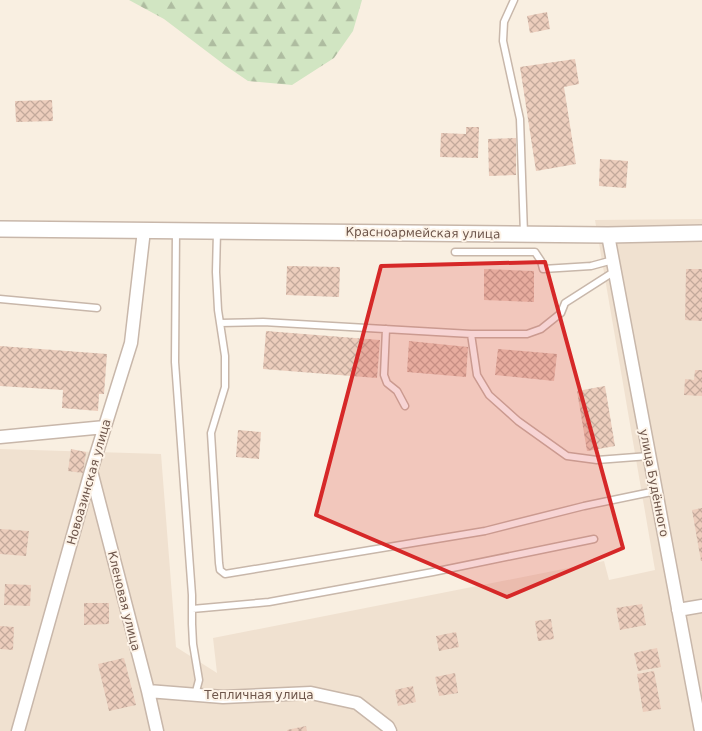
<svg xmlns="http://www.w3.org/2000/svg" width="702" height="731" font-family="'DejaVu Sans',sans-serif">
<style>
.residential{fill:#f0e1d0}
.forest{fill:url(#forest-firs)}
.building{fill:url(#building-cross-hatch)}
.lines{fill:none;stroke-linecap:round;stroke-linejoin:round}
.service-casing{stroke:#c8b7aa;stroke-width:9}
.minor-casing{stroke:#c8b7aa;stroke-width:15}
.tertiary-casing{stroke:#c8b7aa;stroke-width:18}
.service{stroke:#fff;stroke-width:6}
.minor{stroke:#fff;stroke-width:12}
.tertiary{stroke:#fff;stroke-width:15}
.marked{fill:#d62828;fill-opacity:0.2;stroke:#d62828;stroke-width:4;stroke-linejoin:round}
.labels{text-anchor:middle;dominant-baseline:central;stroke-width:4;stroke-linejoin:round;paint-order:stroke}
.street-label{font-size:12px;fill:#6e564b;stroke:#fdf3e7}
</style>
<defs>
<pattern id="forest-firs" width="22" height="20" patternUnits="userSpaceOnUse" patternTransform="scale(1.25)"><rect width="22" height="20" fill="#d1e5c2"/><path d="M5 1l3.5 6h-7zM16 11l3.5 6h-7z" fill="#aebca0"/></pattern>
<pattern id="building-cross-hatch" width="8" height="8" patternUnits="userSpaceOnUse" patternTransform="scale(1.25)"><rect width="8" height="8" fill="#eccdbc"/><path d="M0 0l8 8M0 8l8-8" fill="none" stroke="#c3a99b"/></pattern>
</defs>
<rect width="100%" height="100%" fill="#f9efe1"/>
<path class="residential" d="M702,219V731H0V449L161,454L176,647L217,673L213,638L604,561L609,580L655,570L595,220Z"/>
<path class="forest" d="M129,0H362L353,31L334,58L292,85L248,81L226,66L164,19Z"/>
<path class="building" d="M547,12L550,29L530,33L527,16Z
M575,59L579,84L564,87L576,164L536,171L520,67Z
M52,100L53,121L16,122L15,101Z
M466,127H479L478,158L440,157L441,133L466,134Z
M516,138V175L489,176L488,139Z
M600,159L628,161L626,188L599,186Z
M287,266L340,267L339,297L286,295Z
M484,269L534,271V302L484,300Z
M686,269H702V321L685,320Z
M266,331L380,340L377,378L263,369Z
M409,341L468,347L466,377L407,372Z
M0,346L107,354L104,394H99L98,411L62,408L63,390L0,386Z
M498,349L557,354L554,381L495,375Z
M695,370H702V396L684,395L685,379L694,380Z
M605,386L615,446L587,451L577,391Z
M238,430L261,432L259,459L236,457Z
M71,449L86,452L83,473L68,471Z
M702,508V561H701L692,510Z
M0,529L29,531L26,556L0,554Z
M5,584L31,585L30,606L4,605Z
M84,603H109V624L84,625Z
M642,604L646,625L620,630L616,608Z
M551,619L554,639L538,641L535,621Z
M0,626L14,627L13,650L0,649Z
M456,632L459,647L439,651L436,636Z
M657,648L661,667L638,671L634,653Z
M124,658L136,705L109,711L98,664Z
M654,671L661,709L643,712L637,674Z
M455,673L458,693L439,696L435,677Z
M413,686L416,702L398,706L395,690Z
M306,726L307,731H287V730Z"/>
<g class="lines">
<defs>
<path id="service" d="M514,0L504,22L503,41L520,119L524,234
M176,231L175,362L192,595V624L193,644L199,680L195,695
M217,232L216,272L218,310L225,356V387L211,433L219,563L220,570L225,574L485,531L584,506L656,491
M455,252H535L541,261L543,269L591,266L613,260
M0,299L97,308
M220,323L263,322L471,334H527L541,329L561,313L565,303L615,271
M386,329L384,375L387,383L397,391L405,406
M471,334L477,375L489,395L518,421L567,456L597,460L649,456
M192,609L269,602L433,572L594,539"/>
<path id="minor" d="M608,235L701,731
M0,437L105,427
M91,471L148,691L157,731
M678,610L702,606
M148,691L223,697L311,693L357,703L388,727L390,731
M18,731L91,471L131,343L144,230"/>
<path id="tertiary" d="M0,229L608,235L702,233"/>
</defs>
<use href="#service" class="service-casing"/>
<use href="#minor" class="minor-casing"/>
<use href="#tertiary" class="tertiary-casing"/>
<use href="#service" class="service"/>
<use href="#minor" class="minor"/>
<use href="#tertiary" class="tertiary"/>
</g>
<path class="marked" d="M545,262L623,548L507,597L316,515L381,266Z"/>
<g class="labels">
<g class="street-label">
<text transform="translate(423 233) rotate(1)">Красноармейская улица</text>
<text transform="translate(89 482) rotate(-74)">Новоазинская улица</text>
<text transform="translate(654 483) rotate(79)">улица Будённого</text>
<text transform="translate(124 601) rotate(76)">Кленовая улица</text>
<text x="259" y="695">Тепличная улица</text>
</g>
</g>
</svg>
